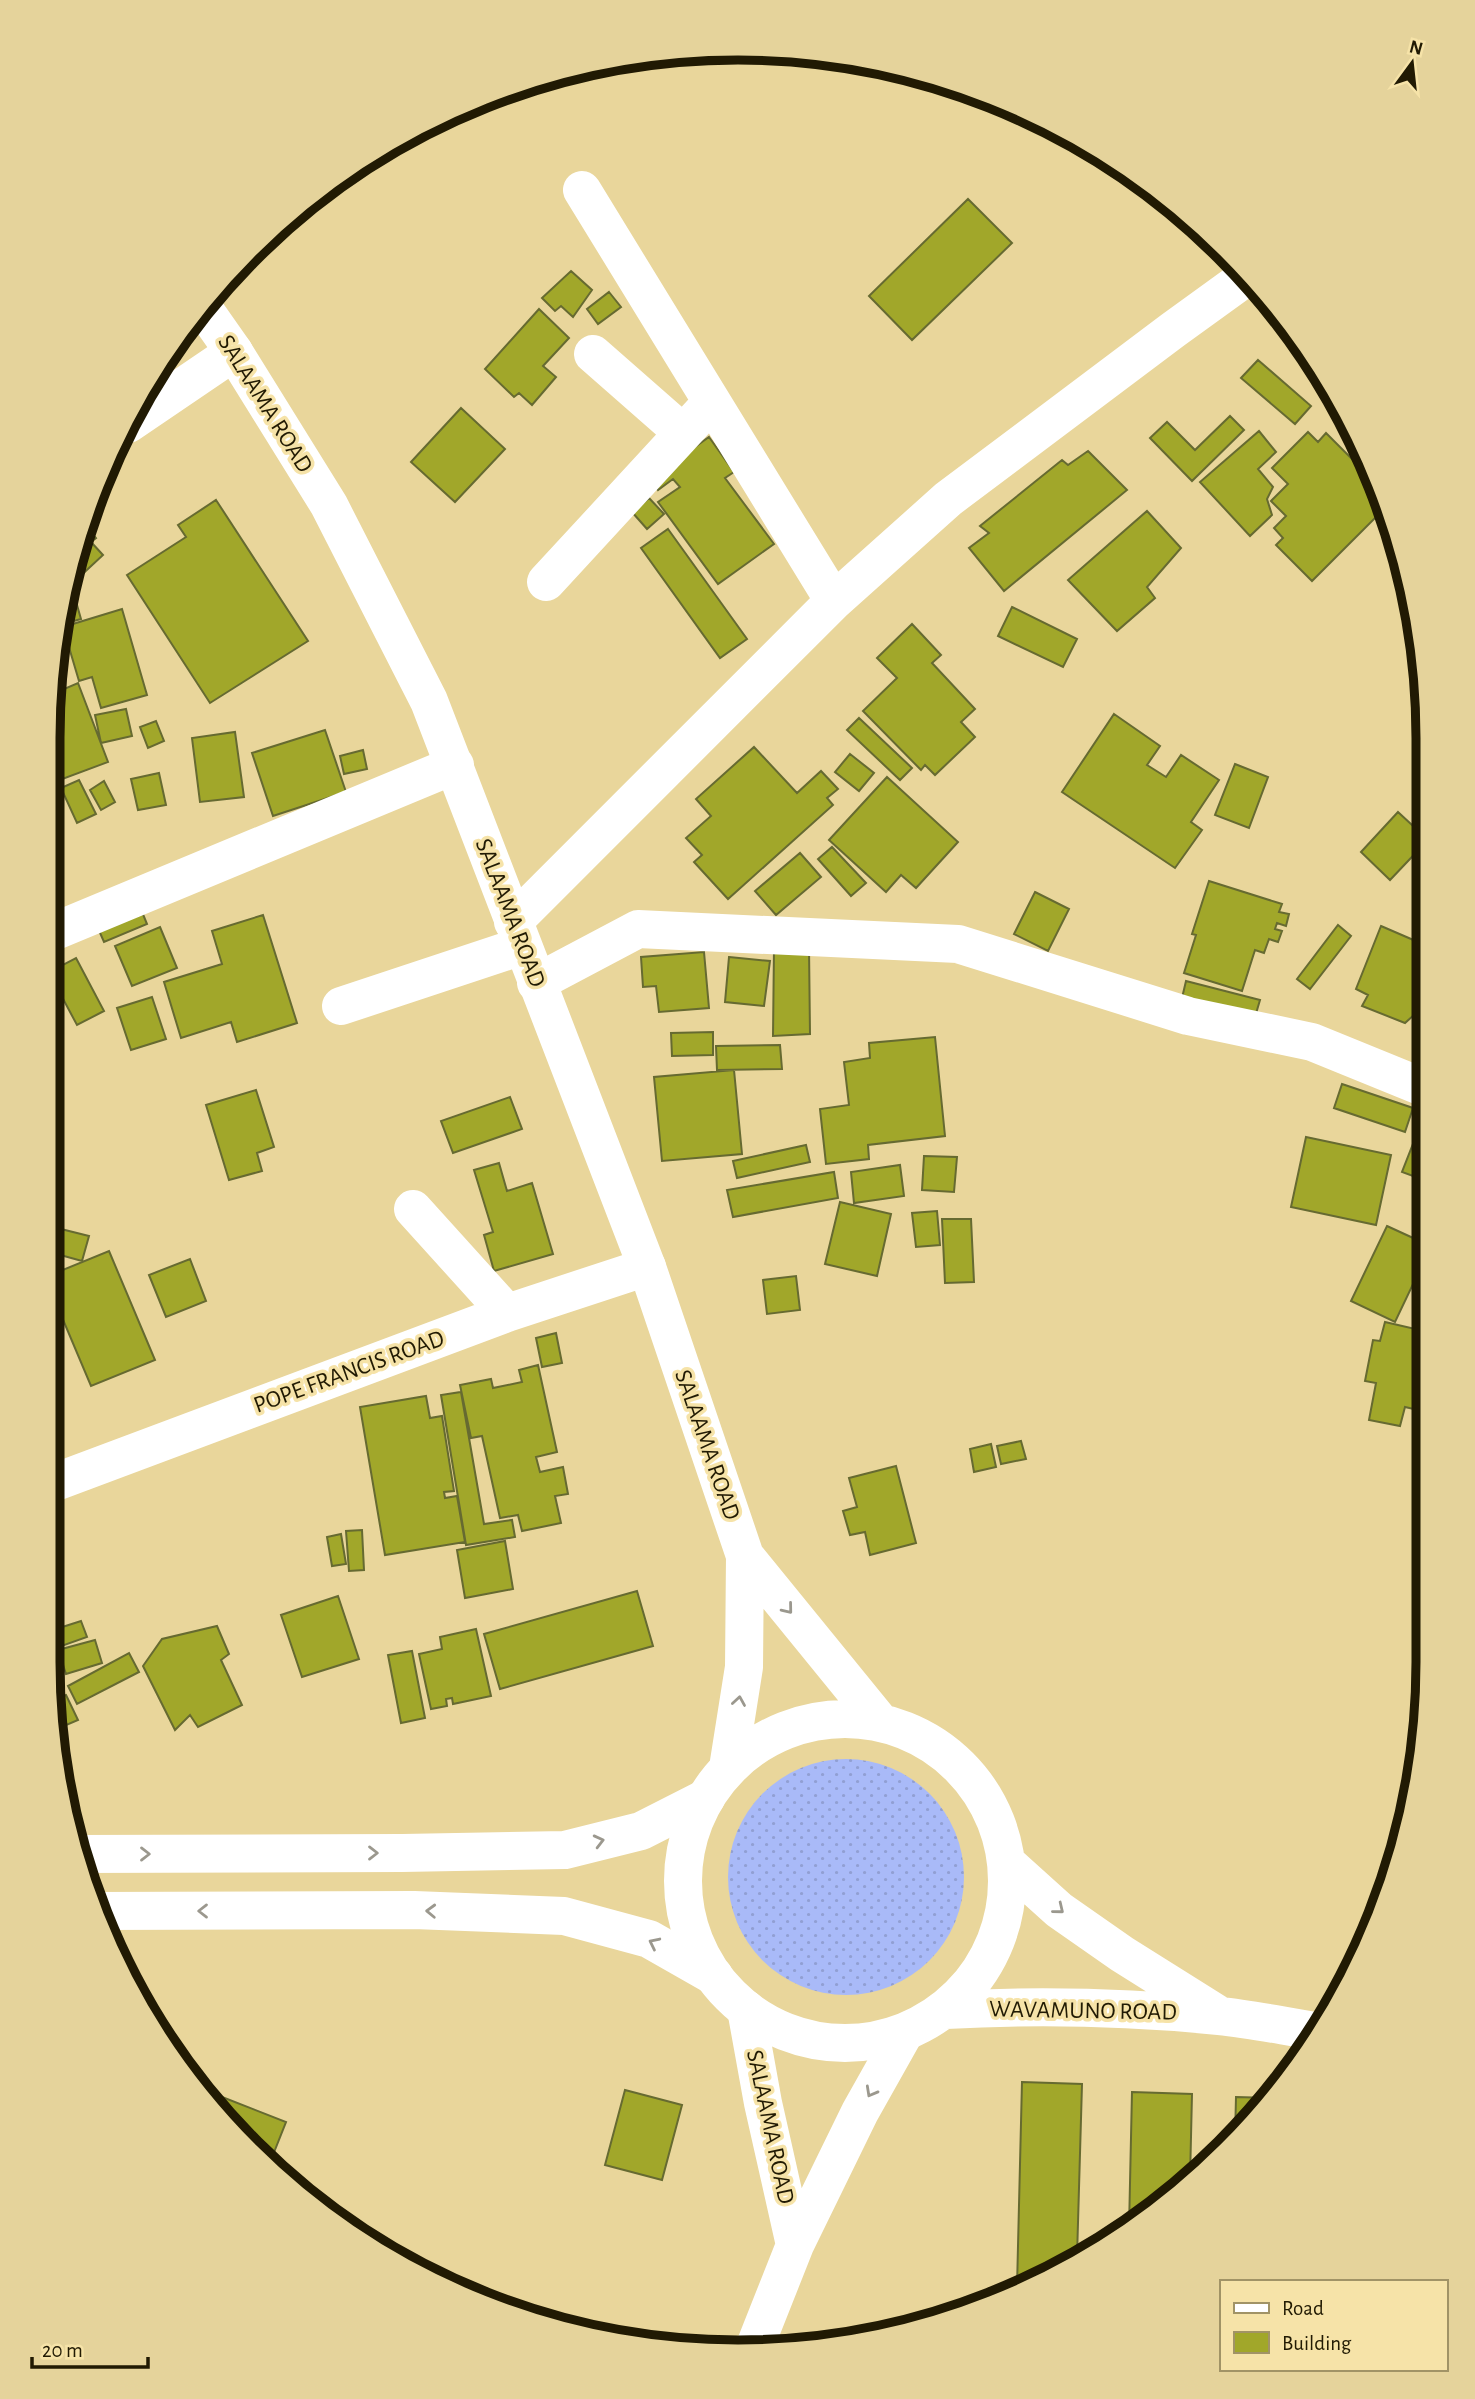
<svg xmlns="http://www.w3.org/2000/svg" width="1475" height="2399" font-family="'Alegreya Sans',sans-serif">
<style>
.grass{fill:url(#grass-dots)}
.building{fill:#a1a72a;stroke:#666a31;stroke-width:2}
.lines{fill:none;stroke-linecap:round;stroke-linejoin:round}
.minor{stroke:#fff;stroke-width:38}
.major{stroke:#fff;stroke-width:38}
.highway{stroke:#fff;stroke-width:38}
.oneway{stroke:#9b988e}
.labels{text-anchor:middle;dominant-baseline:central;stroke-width:7;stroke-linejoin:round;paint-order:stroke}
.street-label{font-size:24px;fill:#211a03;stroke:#f6e3a8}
.rim{fill:none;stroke:#211a03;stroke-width:9}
</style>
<defs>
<pattern id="grass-dots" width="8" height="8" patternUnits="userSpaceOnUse" patternTransform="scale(1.75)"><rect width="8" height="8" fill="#a9baf8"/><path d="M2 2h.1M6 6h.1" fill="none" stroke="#919fd3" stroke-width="1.8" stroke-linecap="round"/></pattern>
</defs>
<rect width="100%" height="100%" fill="#e9d69b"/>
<path class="grass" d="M728 1877a118 118 0 1 1 236 0a118 118 0 1 1-236 0Z"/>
<path class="building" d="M968,199L1012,243L912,340L869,296Z
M571,271L592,290L573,317L561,306L555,311L542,298Z
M609,292L621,307L598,324L587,309Z
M539,309L569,338L543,366L556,377L532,405L519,393L514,397L485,369Z
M1258,360L1311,406L1295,424L1241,378Z
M461,408L505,449L455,502L411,462Z
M1344,412L1352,430L1339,416Z
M1230,416L1244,430L1192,481L1150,438L1167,422L1195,450Z
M1259,431L1276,452L1258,469L1273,487L1267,499L1272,515L1250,536L1200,482Z
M1308,432L1318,442L1326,433L1376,483L1387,506L1312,581L1276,545L1283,538L1274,528L1286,516L1271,501L1288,484L1272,468Z
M709,437L734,472L725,478L774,544L718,584L658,502L680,487L673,479L658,490L650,479Z
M1088,451L1127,490L1004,591L969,548L989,533L980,526L1062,460L1068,465Z
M649,498L664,514L647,529L632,512Z
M216,500L308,641L210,703L127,575L186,537L178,525Z
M1147,511L1181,548L1147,587L1155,598L1117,631L1068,580Z
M86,526L96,538L91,542L103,555L76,580L72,576Z
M668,529L747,639L720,658L641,548Z
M75,598L81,619L59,625L66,601Z
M1012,607L1077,639L1063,667L998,636Z
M122,609L147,695L101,708L92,677L79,681L63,627Z
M912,624L941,655L932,663L975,709L961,722L975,737L935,775L925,765L921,770L863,711L897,678L877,658Z
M53,665L62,690L78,683L108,762L57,781L53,771Z
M126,709L132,736L101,743L95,715Z
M1114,714L1160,746L1147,765L1166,777L1181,755L1219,780L1191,822L1202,830L1175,868L1062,792Z
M859,718L912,768L900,780L847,730Z
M156,721L164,741L148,748L140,727Z
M325,730L346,792L273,816L252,753Z
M235,732L244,797L200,802L192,738Z
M754,747L797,793L821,771L838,789L827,798L833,805L728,899L694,862L702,855L686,838L711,816L696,799Z
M363,750L367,769L344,774L340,756Z
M850,754L874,773L859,791L835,772Z
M1235,764L1268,777L1249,828L1215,815Z
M159,773L166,805L138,810L131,779Z
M887,777L958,842L916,888L901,875L886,892L829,840Z
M79,780L96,814L77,823L61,788Z
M104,781L115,802L101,810L90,790Z
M1398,812L1426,838V842L1390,880L1361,852Z
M832,847L866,883L851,896L818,859Z
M800,853L821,877L776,915L755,891Z
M1209,881L1282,904L1279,912L1289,914L1286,926L1277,923L1275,929L1282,931L1278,942L1269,939L1264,953L1255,950L1242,991L1184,973L1196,935L1192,934Z
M1035,892L1069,909L1048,951L1014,934Z
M140,907L147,924L104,942L97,926Z
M263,915L297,1023L237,1042L231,1022L181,1038L164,982L222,964L212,931Z
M1338,925L1351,936L1310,989L1297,979Z
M1381,926L1425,945V1005L1405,1023L1362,1006L1368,995L1356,989Z
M160,927L177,968L132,986L115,946Z
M809,947L810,1034L773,1036L774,948Z
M704,952L709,1008L659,1012L656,986L643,987L641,957Z
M729,957L770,961L764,1006L725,1002Z
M76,958L104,1011L77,1025L53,980V970Z
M1186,981L1260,1000L1255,1017L1182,998Z
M152,997L166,1039L131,1050L117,1008Z
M713,1032V1055L672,1056L671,1033Z
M935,1037L945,1136L868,1145L869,1159L826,1164L820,1109L849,1105L844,1062L870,1058L869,1043Z
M780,1045L782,1069L717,1070L716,1046Z
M734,1070L742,1154L662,1161L654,1077Z
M1342,1084L1413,1108L1405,1132L1334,1108Z
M256,1090L274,1147L257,1153L262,1171L229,1180L206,1105Z
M510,1097L522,1129L453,1153L441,1121Z
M1422,1121L1424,1122V1180L1402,1172Z
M1306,1137L1391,1155L1376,1225L1291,1207Z
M806,1145L810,1162L737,1178L733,1161Z
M924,1156L957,1157L954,1192L922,1190Z
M499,1163L507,1191L532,1183L553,1254L494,1271L484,1235L493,1232L474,1170Z
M900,1165L904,1196L854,1203L851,1172Z
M834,1172L838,1198L733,1217L727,1190Z
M840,1202L891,1214L877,1276L825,1264Z
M937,1211L940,1245L916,1247L912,1213Z
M942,1219H971L974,1282L945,1283Z
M1387,1226L1424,1243V1261L1395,1322L1351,1301Z
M53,1227L89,1236L82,1261L53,1253Z
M109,1251L155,1360L91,1386L53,1296V1274Z
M190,1259L206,1301L166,1317L149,1275Z
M796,1276L800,1310L767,1314L763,1280Z
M1385,1322L1424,1331L1423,1426L1415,1424L1418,1410L1405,1407L1400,1426L1369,1420L1376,1383L1365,1381L1373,1340L1380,1341Z
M556,1333L562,1363L542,1367L536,1338Z
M538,1365L557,1452L536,1457L540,1472L563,1467L568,1494L555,1496L561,1523L522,1531L518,1515L500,1518L482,1436L471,1438L460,1385L491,1379L493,1388L522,1382L519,1370Z
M461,1392L484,1524L512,1520L515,1537L466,1545L441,1395Z
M426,1396L430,1418L442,1416L454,1491L444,1492L445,1498L457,1496L465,1542L385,1555L360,1407Z
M1021,1441L1026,1459L1001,1464L997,1446Z
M991,1444L996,1467L974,1472L970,1449Z
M896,1466L916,1543L870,1555L865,1532L850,1535L843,1511L857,1507L849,1478Z
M362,1530L364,1570L349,1571L346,1531Z
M341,1534L346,1564L332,1566L327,1537Z
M505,1541L513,1589L465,1598L457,1550Z
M637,1591L653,1646L500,1689L484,1634Z
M338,1596L359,1659L302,1677L281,1615Z
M81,1621L87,1637L56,1648L53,1630Z
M217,1626L229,1654L221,1660L242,1705L198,1727L190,1715L175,1730L143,1666L162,1639Z
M476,1629L491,1696L453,1704L452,1698L446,1699L447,1706L431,1709L419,1654L442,1649L440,1637Z
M95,1640L102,1663L66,1674L58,1650Z
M412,1651L425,1718L401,1723L388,1655Z
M129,1653L139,1672L77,1704L68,1686Z
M53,1666L61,1686L53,1690Z
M66,1695L78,1720L64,1726L53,1705V1700Z
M1022,2082L1082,2084L1077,2257L1017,2287Z
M625,2090L682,2105L662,2180L605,2165Z
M1132,2092L1192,2094L1190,2179L1129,2229Z
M217,2095L286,2122L269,2165L250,2150L212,2107Z
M1236,2097L1271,2098L1235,2138Z"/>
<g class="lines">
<path class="minor" d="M582,190L834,601
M593,354L683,433
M128,424L234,352
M546,582L712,402
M513,922L834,601L948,499L1173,330L1249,275
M53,932L455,765
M536,983L638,929L958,944L1188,1016L1312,1042L1425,1088
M341,1006L522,946
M413,1209L507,1313
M53,1483L507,1313L647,1267
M746,2009L763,2103L795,2245
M753,2351L795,2245L860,2112L905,2032"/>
<path class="major" d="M201,305L234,352L329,505L429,701L647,1267L745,1556L744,1667L728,1768
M745,1556L881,1723
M683 1881a162 162 0 1 1 324 0a162 162 0 1 1-324 0Z
M1008,1864L1059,1910L1122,1954L1216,2013
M945,2010C1036,2005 1128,2007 1219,2016C1251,2019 1283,2026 1315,2031"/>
<path class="highway" d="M77,1854L402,1853L565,1850L641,1831L706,1798
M95,1911L414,1910L564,1916L649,1939L714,1976"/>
</g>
<defs><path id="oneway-chevron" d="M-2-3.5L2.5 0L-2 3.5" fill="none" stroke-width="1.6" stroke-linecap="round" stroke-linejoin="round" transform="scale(1.75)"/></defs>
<g class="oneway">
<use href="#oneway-chevron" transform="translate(788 1609) rotate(51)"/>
<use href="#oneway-chevron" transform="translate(739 1701) rotate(-81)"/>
<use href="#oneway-chevron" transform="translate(599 1841) rotate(-14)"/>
<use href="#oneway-chevron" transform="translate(373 1853)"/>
<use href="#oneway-chevron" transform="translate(145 1854)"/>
<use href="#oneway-chevron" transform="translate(1059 1909) rotate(39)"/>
<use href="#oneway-chevron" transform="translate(203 1911) rotate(180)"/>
<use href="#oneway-chevron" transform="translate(431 1911) rotate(-178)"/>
<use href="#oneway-chevron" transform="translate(654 1943) rotate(-154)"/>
<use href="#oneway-chevron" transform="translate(871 2092) rotate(119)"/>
</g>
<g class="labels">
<g class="street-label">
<text transform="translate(265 404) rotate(58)">SALAAMA ROAD</text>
<text transform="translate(510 913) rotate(69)">SALAAMA ROAD</text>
<text transform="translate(349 1372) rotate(-20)">POPE FRANCIS ROAD</text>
<text transform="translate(707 1445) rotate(71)">SALAAMA ROAD</text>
<text transform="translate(1083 2011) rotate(1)">WAVAMUNO ROAD</text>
<text transform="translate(770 2127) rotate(78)">SALAAMA ROAD</text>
</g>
</g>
<path d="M0 0H1475V2399H0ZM738 60H738A678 678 0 0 1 1416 738V1662A678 678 0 0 1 738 2340H738A678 678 0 0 1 60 1662V738A678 678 0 0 1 738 60Z" fill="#e5d39b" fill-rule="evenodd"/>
<path class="rim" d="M738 60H738A678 678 0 0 1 1416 738V1662A678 678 0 0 1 738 2340H738A678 678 0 0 1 60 1662V738A678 678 0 0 1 738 60Z"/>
<rect x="1220" y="2280" width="228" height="91" fill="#f6e3a8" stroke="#a19366" stroke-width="2"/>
<rect x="1234" y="2303" width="35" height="10" fill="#ffffff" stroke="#a19366" stroke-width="2"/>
<text x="1282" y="2315" font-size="21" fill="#211a03">Road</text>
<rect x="1234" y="2332" width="35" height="21" fill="#a1a72a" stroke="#a19366" stroke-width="2"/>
<text x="1282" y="2350" font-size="21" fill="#211a03">Building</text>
<g transform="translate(1412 63) rotate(15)" stroke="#f6e3a8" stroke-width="5" paint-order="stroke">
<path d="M0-5L12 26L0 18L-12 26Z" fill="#211a03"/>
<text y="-10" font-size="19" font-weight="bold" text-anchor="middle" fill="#211a03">N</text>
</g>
<path d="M32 2357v10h116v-10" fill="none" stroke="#211a03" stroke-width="3.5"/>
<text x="42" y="2357" font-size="21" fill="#211a03" stroke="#f6e3a8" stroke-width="5" paint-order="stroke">20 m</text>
</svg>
